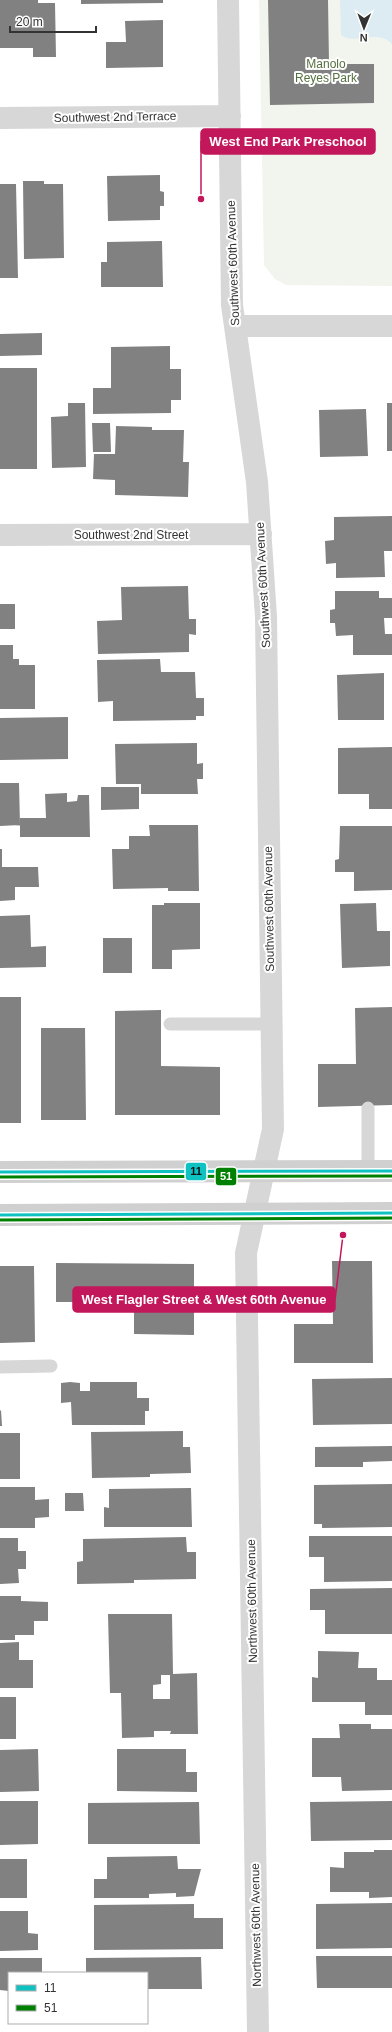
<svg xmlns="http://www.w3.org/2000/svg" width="392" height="2032" font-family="Helvetica,sans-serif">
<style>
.green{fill:#f1f5ed}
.water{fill:#ddebf3}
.building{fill:#818181;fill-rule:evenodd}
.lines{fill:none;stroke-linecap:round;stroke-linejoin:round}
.lane{stroke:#d7d7d7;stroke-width:13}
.street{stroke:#d7d7d7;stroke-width:22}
.secondary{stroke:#d0d0d0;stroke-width:22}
.bus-1-casing{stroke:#fff;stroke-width:6}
.bus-2-casing{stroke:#fff;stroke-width:6}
.bus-1{stroke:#0fc2c2;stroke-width:3}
.bus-2{stroke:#008000;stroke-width:3}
.labels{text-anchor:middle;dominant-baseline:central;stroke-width:4;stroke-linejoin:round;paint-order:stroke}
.park-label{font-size:12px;fill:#56703f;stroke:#fff}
.street-label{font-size:12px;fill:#333;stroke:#fff}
.leader{fill:none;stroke:#c2185b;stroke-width:1.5}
.callout-dot{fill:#c2185b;stroke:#fff;stroke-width:1.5}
.callout{fill:#c2185b;stroke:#c2185b;stroke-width:1.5}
.callout-label{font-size:13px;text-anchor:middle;font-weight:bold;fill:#fff}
.line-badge{stroke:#fff;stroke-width:1.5}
.badge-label{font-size:11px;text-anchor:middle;font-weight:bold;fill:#fff}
.pale-badge-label{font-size:11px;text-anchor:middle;font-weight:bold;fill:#111}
</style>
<rect width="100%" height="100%" fill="#fff"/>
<path class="green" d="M259,0H392V286L286,285L275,279L264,265Z"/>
<path class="water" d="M340,0H392V44C377,28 355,46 341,35Z"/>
<path class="building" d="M0,0H38V3H55L56,57H33V48H0Z
M81,0H163V3L81,4Z
M268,0H328L329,63L331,64H374V103L270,105Z
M163,20V67L106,68V42H126L125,21Z
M160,175V191L164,192V206H160V220L108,221L107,176Z
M23,181H44V184H63L64,258L24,259Z
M0,184H16L18,278H0Z
M162,241L163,287H101V262H107V242Z
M42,333V355L0,356V334Z
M170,346V369H181V400H171V413L93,414V388H111V347Z
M0,368H37V469H0Z
M68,403H85L86,467L52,468L51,417L68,416Z
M387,403H392V451H387Z
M366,409L368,456L320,457L319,410Z
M92,423H110L111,452H93Z
M116,426L152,427V430H184L183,462H189L188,497L115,495V480L93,479L94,454H115Z
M392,516V551H384L385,577L336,578V563L326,564L325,541L334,540V517Z
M188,586L189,619H196V635L189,634V652L98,654L97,621L122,620L121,587Z
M335,591H379V598H392V618H384L385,634H392V655H353V635L336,636L335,623H330V610L335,609Z
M0,604H15V629H0Z
M0,645H13V659H19V665H35V709H0Z
M160,659L161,672H195L196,698H204V716H196V720L113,721V701L98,702L97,660Z
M384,673V720H338L337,675Z
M68,717V759L0,760V718Z
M197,743V764L203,763V779H197L198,794H141V784H116L115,744Z
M392,747V809H369V794H338V748Z
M0,783H19L20,825L0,826Z
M101,787H139V809L101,810Z
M67,793V802L77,801L78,795H89L90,837H20V818H46L45,794Z
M149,825H198L199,891H168V888L113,889L112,849H129V836H150Z
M340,826H392V890L354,891V872H335V860L339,859Z
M0,849H2V867H38L39,887H15V900L0,901Z
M164,903H200V949L172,950V969H152V905H164Z
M376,903L377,931H390V966L342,968L340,904Z
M30,915L31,947L46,946V967L0,968V916Z
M103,938H132V973H103Z
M0,997H21V1123H0Z
M392,1007V1105L318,1107V1064H356L355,1008Z
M161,1010V1066L220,1067V1115H115V1011Z
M41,1028H85L86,1120H41Z
M332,1261H372L373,1363H294V1324H333Z
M56,1263L194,1264V1335L134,1334V1302H56Z
M0,1266H34L35,1342L0,1343Z
M392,1378V1424L313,1425L312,1379Z
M70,1382L80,1383V1391H90V1382H137V1398H149V1411H145V1425H72L71,1402L61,1403V1383Z
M1,1410L2,1426H0V1411Z
M183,1431V1447H190L191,1473L150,1474V1477L92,1478L91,1432Z
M0,1433H20V1479H0Z
M392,1446V1461L363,1462V1467H315V1447Z
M392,1484V1527L322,1528V1524H314V1485Z
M0,1487H35V1500L49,1499V1517L35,1518V1528H0Z
M191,1488L192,1527H104V1507L109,1508V1489Z
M65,1493H83L84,1511H65Z
M309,1536H392V1581L324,1582V1557H309Z
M186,1537L187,1552H196V1579L134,1580V1583L77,1584V1562L83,1561V1539Z
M0,1538H18V1551H26V1569H18L19,1583L0,1584Z
M392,1588V1634H325V1610H310V1589Z
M0,1596H21V1601L48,1602V1621H34V1635H15V1640H0Z
M108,1614H172L173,1674L197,1673L198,1734H170L171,1731H154V1737L122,1738L121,1693H110ZM161,1675H170V1699H153V1685L161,1684Z
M19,1642V1660H33V1688H0V1643Z
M318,1651L359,1652L358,1668H377V1680H392V1715H365V1702H312V1677L318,1678Z
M0,1697H16V1739H0Z
M339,1724H371V1729H392V1790L342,1791L341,1777H312V1738H340Z
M38,1749L39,1791L0,1792V1750Z
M117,1749H186V1772H197V1792L117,1791Z
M0,1801H38V1844L0,1845Z
M392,1801V1840L311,1841L310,1802Z
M199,1802L200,1844H88V1803Z
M374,1850H392V1897L369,1898V1892H330V1867L344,1868V1852H374Z
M177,1856L178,1869H201L194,1896L176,1897V1893L149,1894V1898H94V1879H107V1857Z
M0,1859H27V1898H0Z
M392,1903V1948L316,1949V1904Z
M194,1904V1918H223V1949L94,1950V1905Z
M0,1911H28V1933L38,1934V1950L0,1951Z
M316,1956H392V1988H317Z
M201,1957L202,1989H147V1973H86V1958Z
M0,1958H42V1973H9V1991L0,1990Z"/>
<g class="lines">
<path class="lane" d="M170,1024H271
M368,1108V1171
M0,1367L51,1366"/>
<path class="street" d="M228,0L232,305L257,482L266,617L273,1129L246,1253L258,2032
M0,118L230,116
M235,326H392
M0,535L261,534"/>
<path class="secondary" d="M0,1172L392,1171
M0,1215L392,1213"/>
<defs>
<path id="bus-1" d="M0,1172L392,1171
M0,1215L392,1213"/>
<path id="bus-2" d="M0,1177L392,1176
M0,1220L392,1218"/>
</defs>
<use href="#bus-1" class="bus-1-casing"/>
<use href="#bus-2" class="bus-2-casing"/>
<use href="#bus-1" class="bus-1"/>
<use href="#bus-2" class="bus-2"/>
</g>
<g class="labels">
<g class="park-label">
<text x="326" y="64">Manolo<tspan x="326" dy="14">Reyes Park</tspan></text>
</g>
<g class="street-label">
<text transform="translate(115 117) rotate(-1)">Southwest 2nd Terrace</text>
<text transform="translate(233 263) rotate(-92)">Southwest 60th Avenue</text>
<text x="131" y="535">Southwest 2nd Street</text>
<text transform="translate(263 585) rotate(-93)">Southwest 60th Avenue</text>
<text transform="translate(269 909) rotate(-91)">Southwest 60th Avenue</text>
<text transform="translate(252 1601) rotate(-91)">Northwest 60th Avenue</text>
<text transform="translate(256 1925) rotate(-91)">Northwest 60th Avenue</text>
</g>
</g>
<path class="leader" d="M201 199L201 141M343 1235L335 1300"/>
<g class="callout-dot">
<circle cx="201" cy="199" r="4"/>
<circle cx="343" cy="1235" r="4"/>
</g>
<g class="callout">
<rect x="201" y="129" width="174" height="25" rx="4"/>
<rect x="73" y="1287" width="262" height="25" rx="4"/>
</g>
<g class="callout-label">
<text x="288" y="146">West End Park Preschool</text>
<text x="204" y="1304">West Flagler Street &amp; West 60th Avenue</text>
</g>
<g class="line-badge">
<rect x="185" y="1162" width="22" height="19" rx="4" fill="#0fc2c2"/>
<rect x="215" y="1167" width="22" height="19" rx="4" fill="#008000"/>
</g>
<g class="badge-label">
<text x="226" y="1180">51</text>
</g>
<g class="pale-badge-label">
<text x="196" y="1175">11</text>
</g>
<rect x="8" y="1972" width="140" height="52" fill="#ffffff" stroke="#adadad"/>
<rect x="16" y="1985" width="20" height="6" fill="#0fc2c2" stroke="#adadad"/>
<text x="44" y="1992" font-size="12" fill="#333333">11</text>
<rect x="16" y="2005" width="20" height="6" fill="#008000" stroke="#adadad"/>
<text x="44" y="2012" font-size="12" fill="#333333">51</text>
<g transform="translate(364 28) rotate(181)" stroke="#ffffff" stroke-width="3" paint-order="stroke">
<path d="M0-3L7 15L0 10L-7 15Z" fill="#333333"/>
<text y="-6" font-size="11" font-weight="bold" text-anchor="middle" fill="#333333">N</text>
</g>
<path d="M10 26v6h86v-6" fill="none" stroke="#333333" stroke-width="2"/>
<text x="16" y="26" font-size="12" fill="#333333" stroke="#ffffff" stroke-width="3" paint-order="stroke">20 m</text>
</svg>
